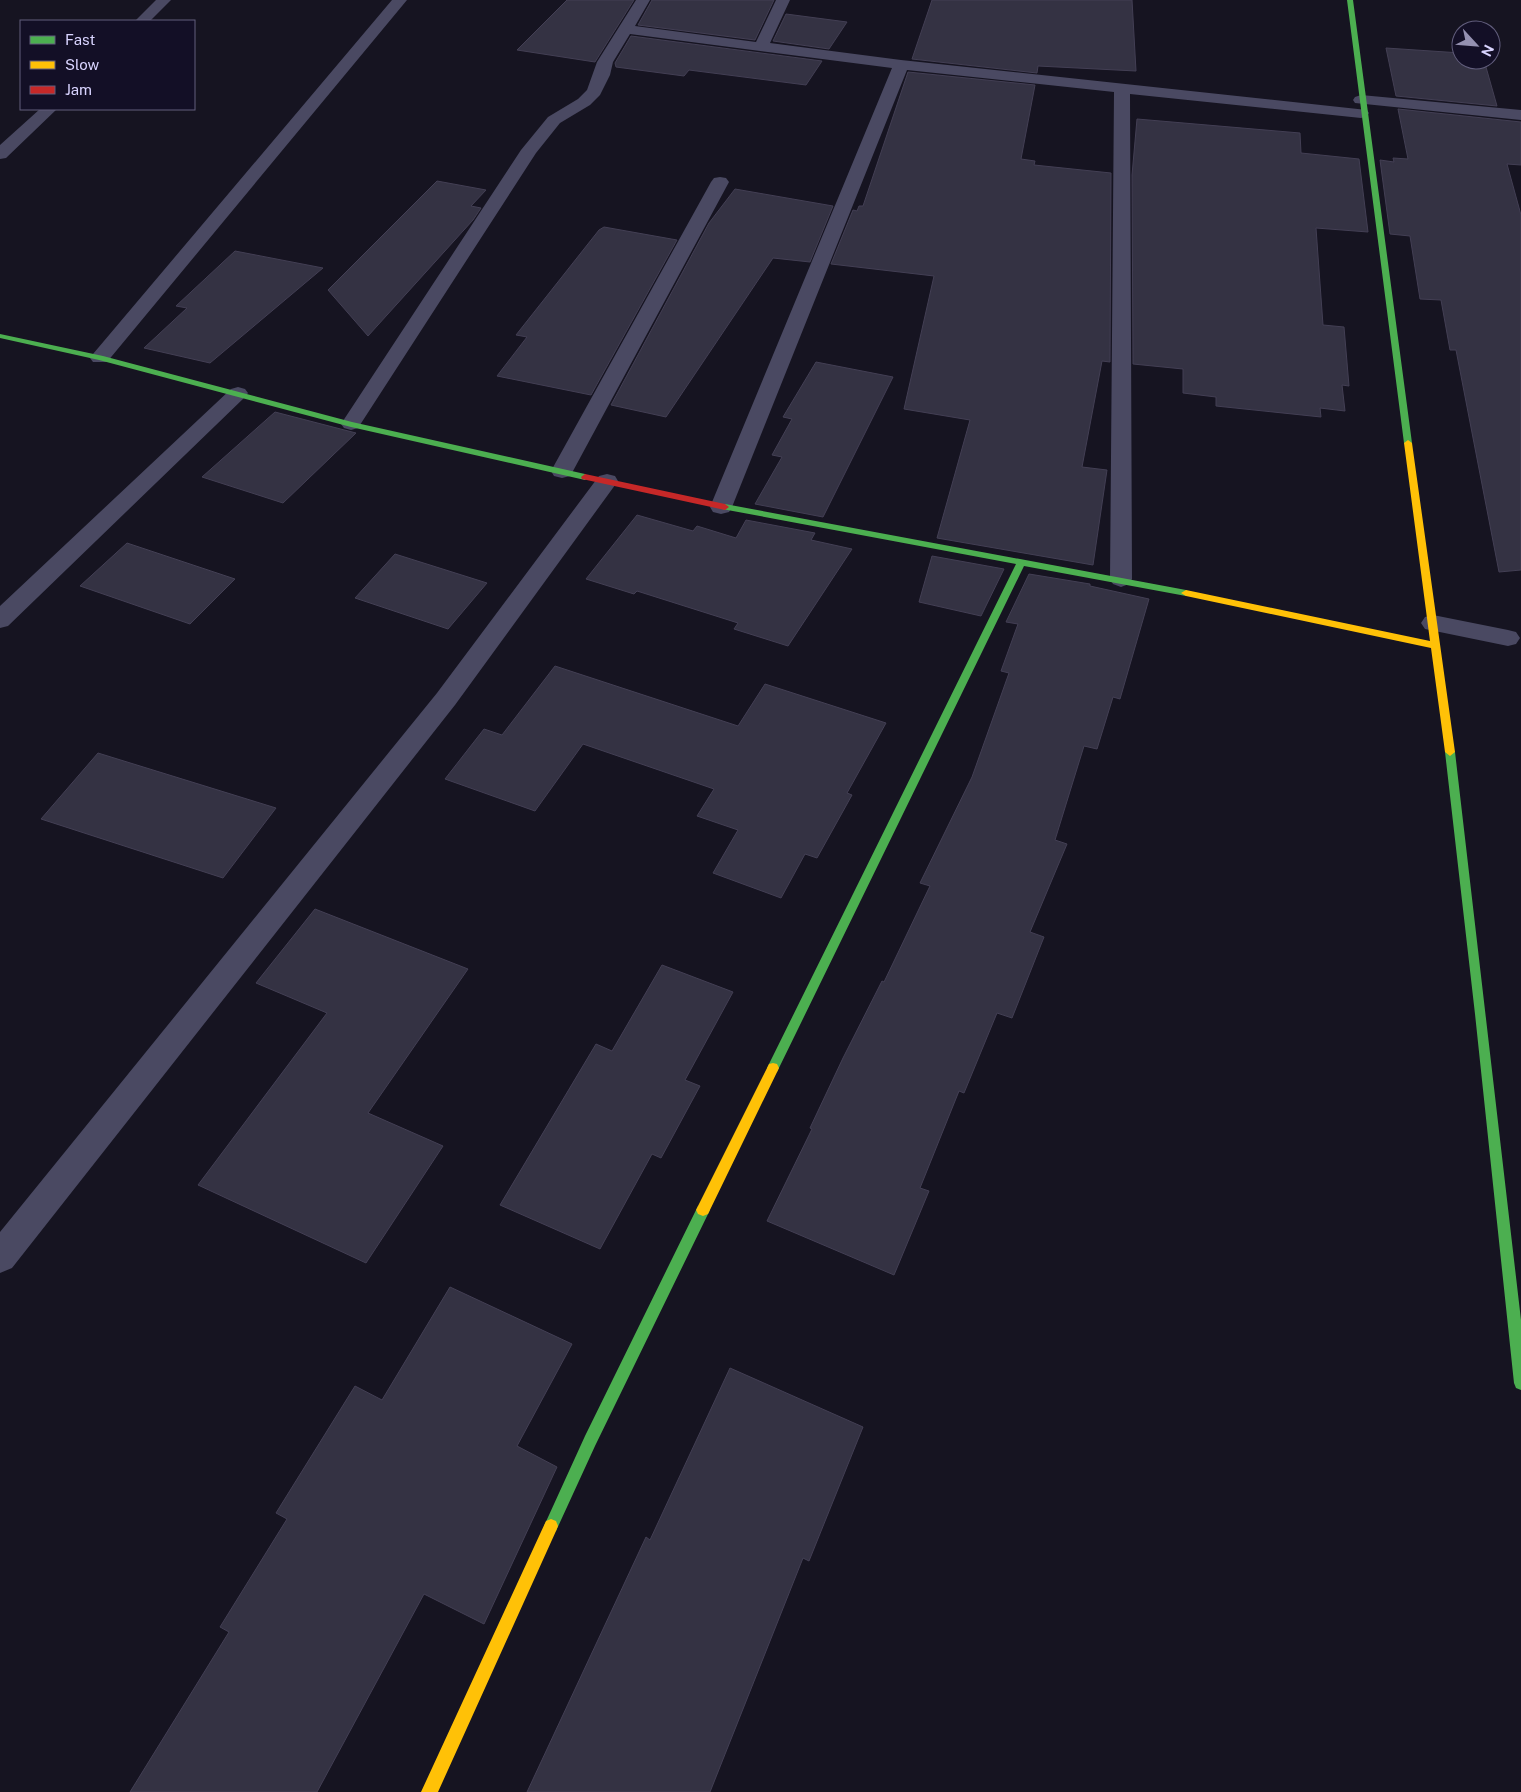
<svg xmlns="http://www.w3.org/2000/svg" width="1521" height="1792" font-family="'Public Sans',sans-serif">
<style>
.building{fill:#343243;stroke:#433f54}
.lines{fill:none;stroke-linecap:round;stroke-linejoin:round}
.street{fill:#4a4962;fill-rule:evenodd}
.fast{fill:#4caf50;fill-rule:evenodd}
.slow{fill:#ffc107;fill-rule:evenodd}
.jam{fill:#c62828;fill-rule:evenodd}
</style>
<rect width="100%" height="100%" fill="#161421"/>
<path class="building" d="M567,0H634L595,62L517,50Z
M652,0H774L755,40L638,25Z
M932,0H1132L1136,71L1038,66L1037,73L912,59Z
M786,14L847,22L829,49L773,41Z
M631,36L822,61L806,85L689,70L684,76L616,67L615,63Z
M1386,48L1461,53V60H1484L1497,106L1396,96Z
M908,72L1035,85L1021,159L1035,161L1034,165L1111,173L1110,362L1102,361L1082,467L1107,470L1093,565L937,538L970,420L904,409L934,276L831,264L853,210L857,211L859,206H863Z
M1398,109L1521,122V165L1507,164L1521,215V570L1499,572L1456,350H1450L1441,300L1420,299L1410,236L1390,234L1380,160L1394,162L1393,158L1408,159Z
M1137,119L1300,133L1301,153L1359,159L1368,232L1316,228L1323,325L1344,327L1349,386L1342,385L1345,411L1320,408L1321,417L1216,406V397L1183,393V369L1133,364L1132,175Z
M437,181L486,190L471,206L481,208L473,220L368,336L328,290Z
M735,189L833,206L810,262L773,258L666,417L611,405L709,223Z
M604,227L677,240L591,395L497,376L527,337L516,335L599,230Z
M235,251L323,268L210,363L144,348L187,308L176,306Z
M816,362L893,377L823,517L755,504L782,457L772,455L792,419L783,417Z
M275,412L356,433L283,503L202,477Z
M637,515L693,531L697,526L736,538L746,520L815,533L811,540L852,549L788,646L734,629L738,623L637,591L634,594L586,579Z
M127,543L235,579L190,624L80,586Z
M395,554L487,583L448,629L355,598Z
M932,556L1004,569L981,616L919,602Z
M1029,574L1090,584V586L1149,599L1120,699L1113,697L1097,749L1084,746L1055,840L1067,844L1030,932L1044,937L1012,1018L997,1013L964,1093L959,1091L920,1188L929,1191L894,1275L767,1221L812,1129L810,1128L843,1058L882,981L884,982L930,886L920,883L972,777L1009,673L1001,671L1018,624L1006,622Z
M555,666L738,726L765,684L886,723L847,793L852,795L817,858L805,854L781,898L713,873L738,830L697,816L714,789L583,744L535,811L445,779L484,729L502,735Z
M98,753L276,808L223,878L41,819Z
M315,909L468,969L368,1113L443,1146L366,1263L198,1185L327,1013L256,983Z
M662,965L733,992L685,1080L700,1086L661,1158L652,1154L600,1249L500,1205L596,1044L612,1051Z
M450,1287L572,1344L517,1446L557,1467L484,1624L424,1594L317,1792H130L229,1632L220,1627L287,1519L276,1513L355,1386L382,1400Z
M730,1368L863,1427L809,1561L803,1558L710,1792H527L646,1537L650,1540Z"/>
<g class="lines">
<path class="street" d="M156,0H171L150,21H135Z
M392,0H407L107,362H93L90,358L93,354Z
M636,0H650L635,26L756,42L776,0H790L770,43L901,60L1367,110L1369,113L1367,116L1361,118L1130,94L1132,579L1129,584L1121,587L1113,584L1110,579L1114,92L907,70L732,507L729,512L721,514L713,512L710,507L892,68L630,34L613,62L610,75L600,95L590,105L560,123L536,153L358,428L351,430L344,428L341,424L521,150L548,117L578,99L587,90L597,62Z
M1361,95L1521,110V120L1355,103L1353,100L1355,97Z
M40,109H57L6,158L0,159V145Z
M720,177L726,178L729,182L573,471L570,476L562,478L554,476L551,471L711,182L714,178Z
M238,387L245,389L248,393L245,397L8,626L0,628V606L231,389Z
M607,474L615,476L618,481L455,705L12,1268L0,1273V1232L437,693L599,476Z
M1433,615L1508,630L1516,632L1520,638L1516,644L1508,646L1425,629L1421,623L1425,617Z"/>
<path class="fast" d="M1347,0H1353L1412,443L1408,446L1404,443Z
M0,334L103,356L352,422L585,474L589,477L585,480L351,427L99,360L0,338Z
M725,504L1186,590L1191,593L1186,596L1024,566L777,1072L773,1073L769,1072L767,1068L769,1064L1016,564L722,509V505Z
M1450,748L1455,752L1521,1320V1390L1516,1388L1514,1383L1475,1014L1445,752Z
M703,1204L708,1206L710,1210L708,1214L595,1446L556,1531L551,1533L546,1531L544,1526L585,1436L698,1206Z"/>
<path class="slow" d="M1408,440L1412,443L1455,752L1450,756L1445,752L1431,648L1186,596L1181,593L1186,590L1430,641L1404,443Z
M773,1063L777,1064L779,1068L708,1214L703,1216L698,1214L696,1210L769,1064Z
M551,1519L556,1521L558,1526L556,1531L438,1792H421L546,1521Z"/>
<path class="jam" d="M585,474L725,504L729,507L725,510L582,479L581,477Z"/>
</g>
<rect x="20" y="20" width="175" height="90" fill="#130f26" stroke="#625e7d"/>
<rect x="30" y="36" width="25" height="8" fill="#4caf50" stroke="#625e7d"/>
<text x="65" y="45" font-size="15" fill="#d9d4ff">Fast</text>
<rect x="30" y="61" width="25" height="8" fill="#ffc107" stroke="#625e7d"/>
<text x="65" y="70" font-size="15" fill="#d9d4ff">Slow</text>
<rect x="30" y="86" width="25" height="8" fill="#c62828" stroke="#625e7d"/>
<text x="65" y="95" font-size="15" fill="#d9d4ff">Jam</text>
<g transform="translate(1476 45) rotate(116)"><circle r="24" fill="#130f26" stroke="#625e7d"/>
<path d="M0-4L9 19L0 12L-9 19Z" fill="#9591b1"/>
<text y="-8" font-size="14" font-weight="bold" text-anchor="middle" fill="#d9d4ff">N</text>
</g>
</svg>
